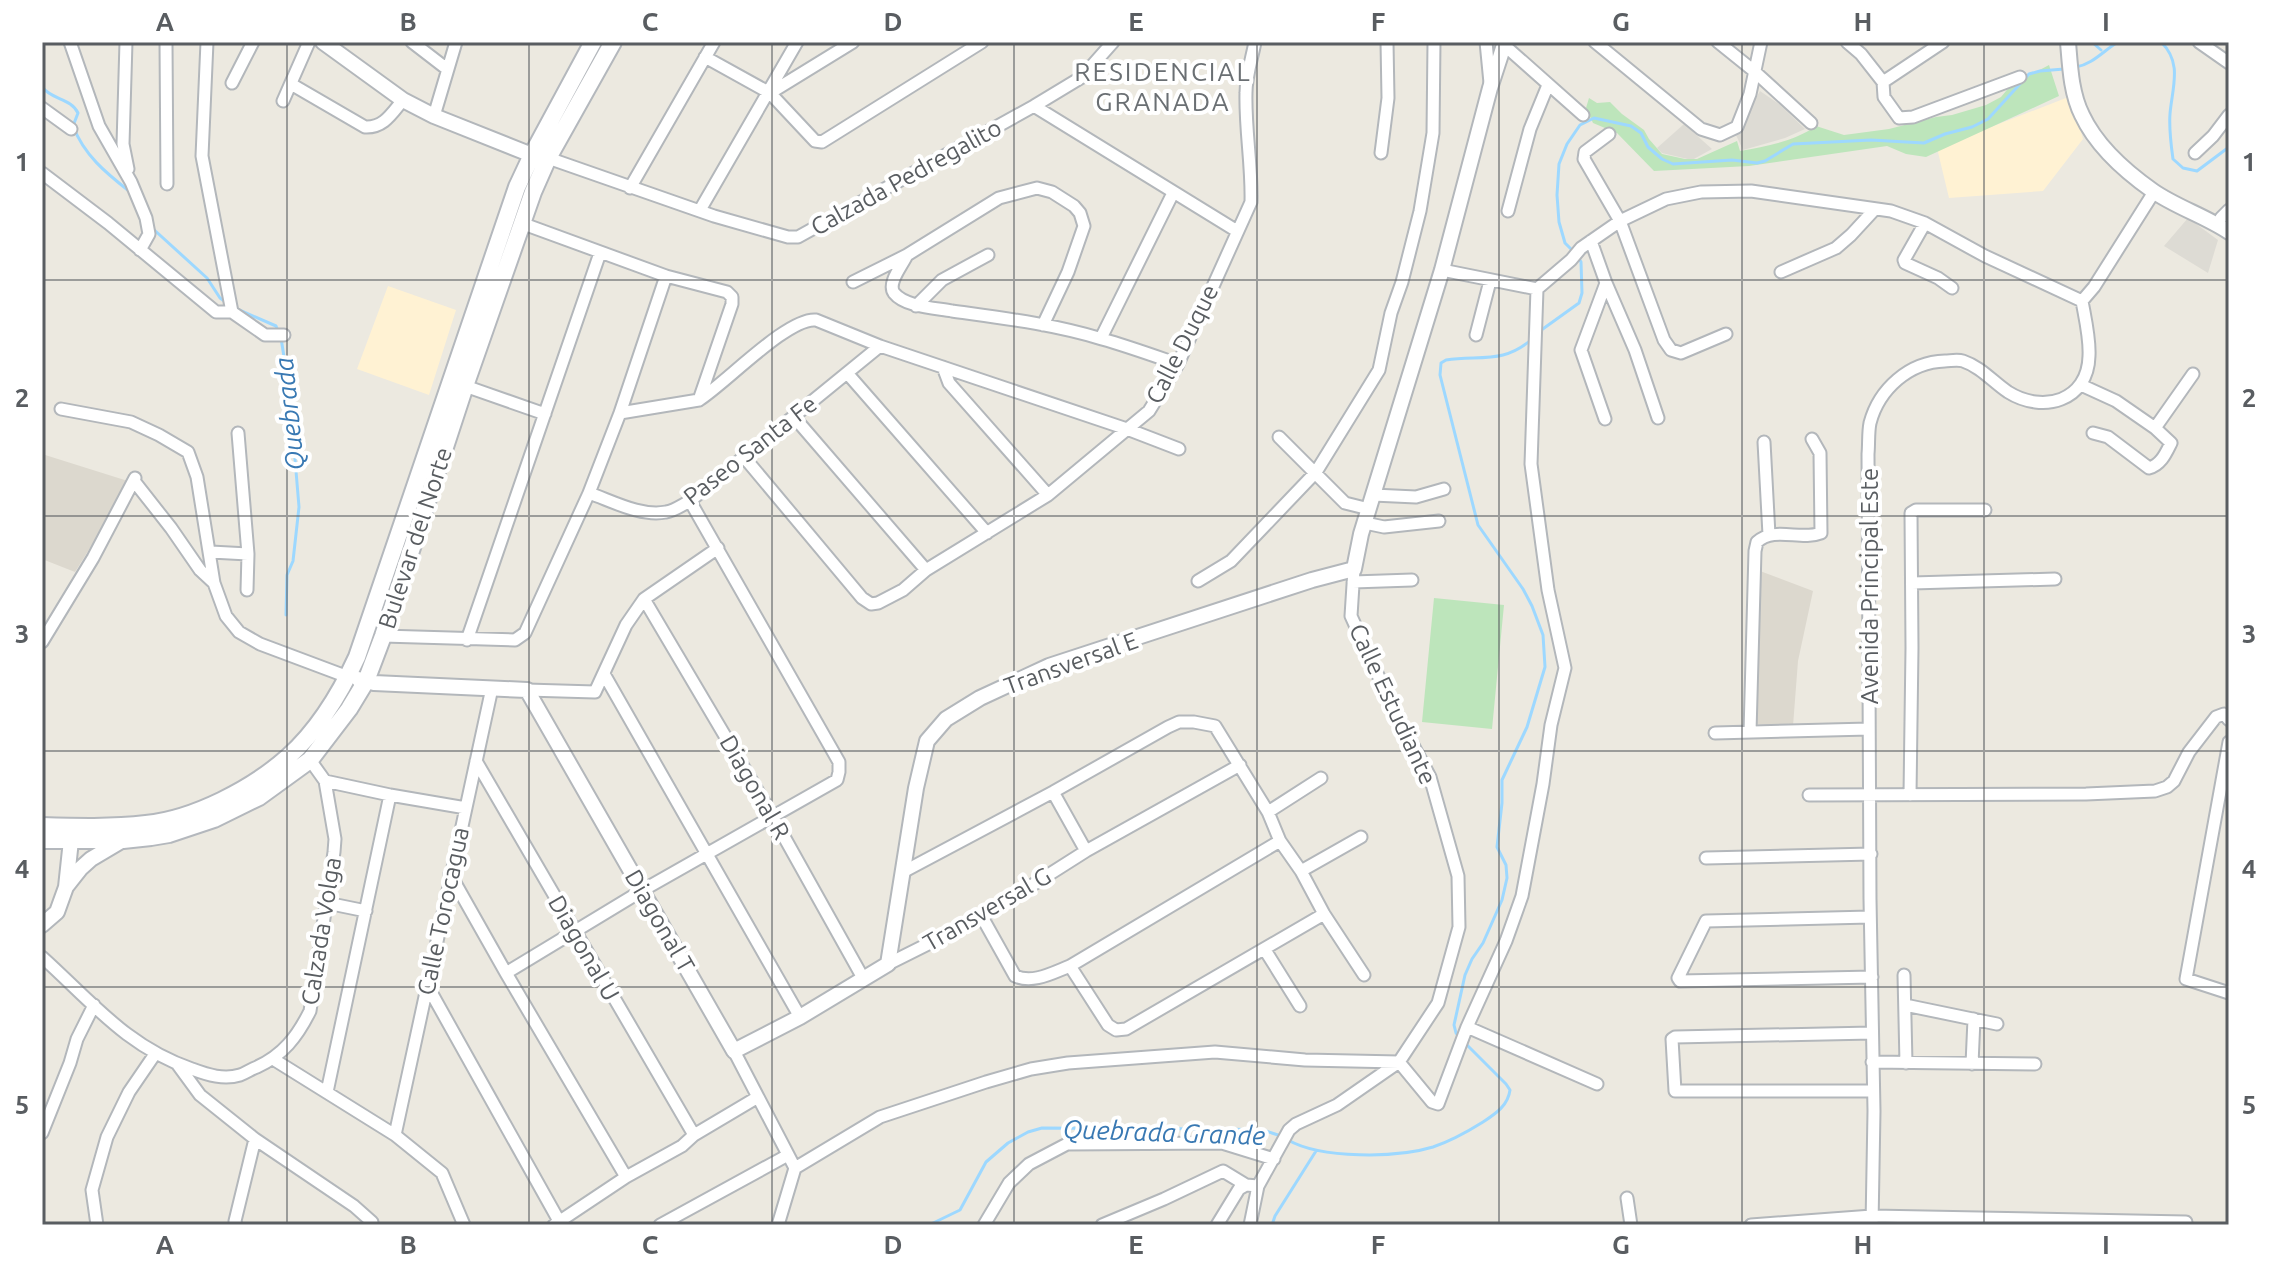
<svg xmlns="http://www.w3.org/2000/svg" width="2271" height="1267" font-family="Ubuntu,sans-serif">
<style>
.commercial{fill:#fff2d3}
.industrial{fill:#dddbd4}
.education{fill:#dcd8ce}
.green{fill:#bde5bb}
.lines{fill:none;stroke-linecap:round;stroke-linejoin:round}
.stream{stroke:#9dd8ff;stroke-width:3}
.minor-casing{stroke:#b3b7bb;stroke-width:15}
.tertiary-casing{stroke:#b3b7bb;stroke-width:18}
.secondary-casing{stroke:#b4b8bd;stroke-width:20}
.minor{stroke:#fff;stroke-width:11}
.tertiary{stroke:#fff;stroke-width:14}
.secondary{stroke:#fff;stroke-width:16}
.grid{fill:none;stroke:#595d61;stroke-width:2;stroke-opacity:0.55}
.labels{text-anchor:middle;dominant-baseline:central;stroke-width:8;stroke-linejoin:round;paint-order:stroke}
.street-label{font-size:24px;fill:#595d61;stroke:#fff}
.neighbourhood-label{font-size:26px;letter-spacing:2px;fill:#6a6f73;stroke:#fff}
.water-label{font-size:26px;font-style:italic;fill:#3979b3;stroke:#fff}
.neatline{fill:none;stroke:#595d61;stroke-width:3}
.grid-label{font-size:26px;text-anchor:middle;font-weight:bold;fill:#595d61}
</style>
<rect width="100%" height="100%" fill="#ece9e0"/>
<path class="commercial" d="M2071,96L2083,139L2043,191L1949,198L1937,148Z
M388,286L456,310L429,395L357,369Z"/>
<path class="industrial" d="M1760,91L1779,104L1805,129L1785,138L1743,150L1736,135Z
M1684,124L1712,149L1692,160L1662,153L1657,148Z
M2188,218L2218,240L2208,273L2164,246Z"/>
<path class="education" d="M42,454L131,482L75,572L42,559Z
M1760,571L1813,591L1798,661L1793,726L1757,724L1755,686Z"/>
<path class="green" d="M2049,65L2059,96L1926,157L1906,154L1887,146L1749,166L1654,171L1617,133L1593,123L1586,108L1589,98L1597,103L1610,102L1622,114L1644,130L1649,139L1662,154L1685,159H1697L1737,141L1740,151C1767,146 1793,142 1816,126L1844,135L1889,129L1936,117L1952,115L1986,105L2001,97L2011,85Z
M1434,598L1504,605L1492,729L1422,722Z"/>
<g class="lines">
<path class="stream" d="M2092,42L2101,50
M2161,42C2183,63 2172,88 2170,114C2169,128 2171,145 2173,159L2183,168L2197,171L2229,147
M2076,67C2093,64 2103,51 2118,42
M42,87C52,100 71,98 78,113L73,126C84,155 106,173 129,191
M151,227L207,278L220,298L227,303
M237,309L276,326L278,331
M1540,331L1579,303L1582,293L1581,262L1577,255L1565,243L1559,222L1557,195L1559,164L1567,144L1580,125L1594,118L1631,126L1641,133L1648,147L1662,159L1673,164L1732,160L1757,163L1765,161L1793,144L1871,140L1924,143L1945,134L1972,127L1988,119L2029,74L2040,71L2064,69
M281,338L285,363L287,394L286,408L293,435L299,507L293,561L287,575L286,615
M1461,1039L1456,1033L1454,1025L1465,975L1472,959L1483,943L1502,900L1507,878L1506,865L1497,847L1502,803V780L1527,727L1545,667L1543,635L1532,606L1523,589L1478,525L1440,375L1441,363L1446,360C1480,355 1504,364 1532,339
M1288,1140C1321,1159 1397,1158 1433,1147C1451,1141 1467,1132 1483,1122C1495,1114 1508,1106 1510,1090L1506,1084L1466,1044
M929,1225L960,1210L986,1162L1008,1143L1028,1132L1042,1128L1225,1129L1263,1130L1281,1136
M1272,1225L1275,1216L1316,1151"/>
<defs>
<path id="minor" d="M70,42L99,126L131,182L146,218L149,234L140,250
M126,42L123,144L128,169
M166,42L167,184
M207,42L202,156L232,312
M412,42L447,69
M1486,42L1490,83
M1595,42L1701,129L1720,135L1737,127L1750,94L1761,42
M1718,42L1754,71L1811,123
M1847,42L1861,54L1883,82L1884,97L1899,118L1913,117L2020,77
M2199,42L2229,63
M1504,45L1583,115
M705,57L770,93L815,141L822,142L982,42
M1883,82L1943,42
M232,83L253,42
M291,84L365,127C384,128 392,113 403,100
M770,93L853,42
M283,101L309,42
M1034,106L1237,231
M42,108L71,129
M434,116L456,42
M1609,134L1585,152L1584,159L1620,221L1664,340L1671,350L1681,353L1726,334
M1381,153L1388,98L1387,42
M2195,153L2213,136L2229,115
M548,158L714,216L788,237H798L1034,106L1082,77L1113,42
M42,173L108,223L216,312H232L265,335H284
M630,188L714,42
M700,210L797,42
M1508,211L1530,129L1548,85
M2221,218L2229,210
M521,223L666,276L727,292L732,297V304L699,400L620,413
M1925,223L1904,260L1905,263L1938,278L1952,288
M1591,241L1606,283L1635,350L1658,418
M907,255C902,266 887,283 894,293C905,307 936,308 952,311C1002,318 1053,324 1102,339C1127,346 1152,355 1178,364
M1442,270L1537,289
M1781,272L1836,248L1851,235L1875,209
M853,282L907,255L999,198L1037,188L1052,192L1074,206L1080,213L1084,226L1068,272L1043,325
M916,306L942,280L988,255
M1476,335L1490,281
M1101,338L1173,193
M943,367L949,383L1048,495
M847,373L987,533
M2081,385L2116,401L2155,428
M465,386L545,414
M699,400C726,383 788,317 816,320L880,346
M61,409L131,422L159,435L188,452L197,477L214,583L226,616L239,632L260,644L348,677
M794,417L926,570
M1605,419L1581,350L1606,283
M2093,433L2108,437L2149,468C2161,465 2166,453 2171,443L2155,428L2193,374
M1279,437L1345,503L1369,509
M1764,442L1769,535
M744,457L862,598L871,604L878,603L903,590L926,570L1048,495L1149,411L1178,364L1251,202C1252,165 1245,129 1246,93C1246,76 1252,58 1255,42
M134,481L171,528L200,570L214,583
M589,493L620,413L666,276
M1373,495L1416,497L1444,489
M1365,523L1384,527L1439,521
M211,552L248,554L238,433
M1198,581L1231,561L1316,472L1379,370L1391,313L1402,282L1420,211L1433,133L1434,42
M1353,582L1412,580
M1912,583L2055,579
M247,590L248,554
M644,599L773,817L863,978
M383,636L515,640L525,633L589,493C612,501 641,517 666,512C674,511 682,505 690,501L880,346L1127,429L1179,449
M467,640L600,253
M42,642L93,558L135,478
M604,674L800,1017
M527,690L595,692L626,625L644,599L718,548
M1750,732L1755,551L1757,542C1774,526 1801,541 1821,533L1820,453L1812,439
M1715,733L1869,729
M2229,742L2186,979L2229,993
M476,761L694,1135
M325,781L390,795L466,808
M1053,792L1086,851
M1809,795L2086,794L2155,791L2167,787L2174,781L2189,752L2216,717L2224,714L2229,720
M1910,795L1912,648L1911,513L1916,510H1985
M1268,812L1321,778
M1706,858L1871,854
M1301,871L1361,837
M903,872L1053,792L1168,727L1179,722H1194L1215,726L1268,812L1280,841L1301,871L1324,914L1364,975
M450,874L506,973L626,1177
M327,903L366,911
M982,917L1015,976C1033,984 1052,973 1070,966L1280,841
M1870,917L1706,921L1678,978L1680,981L1872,977
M1265,950L1300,1006
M42,957C92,1002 127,1047 192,1069C208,1075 224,1080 240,1075C246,1073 251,1069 257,1067C283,1055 297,1037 310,1011L334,852L335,839L325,781L310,760
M888,964L982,917L1086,851L1240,765
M1070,966L1108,1025L1116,1030L1126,1029L1324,914
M506,973L643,890L837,780L839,772V762L690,501
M1904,975L1906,1063
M427,985L559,1221
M1905,1005L1997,1024
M1467,1027L1597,1084
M1872,1033L1675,1037L1672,1039L1675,1091H1873
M734,1051L795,1168L880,1117L986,1082L1031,1069L1068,1063L1215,1052L1305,1060L1399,1062L1432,1102L1438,1104L1467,1027L1506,941L1522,896L1543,784L1551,725L1565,668L1548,590L1531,464L1537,289L1571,260L1581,248L1620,221L1666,199L1701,192L1751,191L1891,211L1925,223L1985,256L2082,301
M273,1059L395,1135L442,1173L464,1225
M1872,1062L2035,1064
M1972,1064L1974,1019
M178,1065L200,1095L255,1139L354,1206L372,1222
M327,1092L390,795
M42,1133L70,1063L77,1039L94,1005
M395,1135L492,688
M1627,1198L1631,1225
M97,1225L92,1190L107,1137L129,1092L155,1054
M236,1225L235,1221L255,1139
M554,1225L626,1177L682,1146L694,1135L758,1097
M660,1225L788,1155
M778,1225L795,1168
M984,1225L1009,1183L1029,1164L1067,1144L1222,1143L1274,1159
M1102,1225L1164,1199L1223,1171L1246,1185L1258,1186
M1217,1225L1239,1189L1246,1185
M1250,1225L1258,1186L1289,1130L1296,1124L1337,1105L1399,1062L1438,1003L1459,927L1458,876L1430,777L1391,704L1351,616L1354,569
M1751,1225L1872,1216L2186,1222
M1872,1225L1874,1111L1870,899L1868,454C1869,444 1868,433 1870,423C1879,389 1909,362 1945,361C1950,361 1957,359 1963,361C1981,367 1993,382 2008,392C2043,414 2088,401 2089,356C2090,338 2085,318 2082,301L2094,287L2154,192"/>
<path id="tertiary" d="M323,42L403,100L434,116L532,155L540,157
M2068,42C2070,66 2071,93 2082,115C2096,145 2126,172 2153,191C2176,207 2205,216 2229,232
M358,679L374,683L527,690L734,1051L800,1017L888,964L916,788L927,741L946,719L980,698L1049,666L1312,580L1354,569L1361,534L1442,270L1490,88L1505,42
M66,887L81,868L91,859L123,840
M42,925L57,912L66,887L72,831"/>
<path id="secondary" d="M42,826C76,827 112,828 146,824C194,819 252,789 288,757C318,730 340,694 357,657L517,187L532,155L593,42
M42,840H123L151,837L169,834L214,819L259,797L310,760L349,709L366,681L383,636L465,386L533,192L548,158L613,42"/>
</defs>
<use href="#minor" class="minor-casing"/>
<use href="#tertiary" class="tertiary-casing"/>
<use href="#secondary" class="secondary-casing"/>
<use href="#minor" class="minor"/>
<use href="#tertiary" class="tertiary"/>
<use href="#secondary" class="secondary"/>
</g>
<path class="grid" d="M287,42V1225M529,42V1225M772,42V1225M1014,42V1225M1257,42V1225M1499,42V1225M1742,42V1225M1984,42V1225M42,280H2229M42,516H2229M42,751H2229M42,987H2229"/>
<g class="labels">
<g class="street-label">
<text transform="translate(906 177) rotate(-29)">Calzada Pedregalito</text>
<text transform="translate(1182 344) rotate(-63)">Calle Duque</text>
<text transform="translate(750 450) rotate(-38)">Paseo Santa Fe</text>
<text transform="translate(415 538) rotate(-72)">Bulevar del Norte</text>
<text transform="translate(1869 586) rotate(-90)">Avenida Principal Este</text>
<text transform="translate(1071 663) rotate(-20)">Transversal E</text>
<text transform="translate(1393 704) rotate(65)">Calle Estudiante</text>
<text transform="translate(755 787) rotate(60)">Diagonal R</text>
<text transform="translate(987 909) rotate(-30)">Transversal G</text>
<text transform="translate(443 911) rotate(-78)">Calle Torocagua</text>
<text transform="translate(660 921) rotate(60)">Diagonal T</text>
<text transform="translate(321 931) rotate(-81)">Calzada Volga</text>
<text transform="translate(584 948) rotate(60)">Diagonal U</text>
</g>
<g class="neighbourhood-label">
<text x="1163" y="71">RESIDENCIAL<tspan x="1163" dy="30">GRANADA</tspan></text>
</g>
<g class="water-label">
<text transform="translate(289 414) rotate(-96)">Quebrada</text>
<text transform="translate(1164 1132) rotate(2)">Quebrada Grande</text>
</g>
</g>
<rect width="2271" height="1267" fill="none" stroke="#ffffff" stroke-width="88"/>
<rect x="44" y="44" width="2183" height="1179" class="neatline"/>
<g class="grid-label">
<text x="165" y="31">A</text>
<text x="408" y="31">B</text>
<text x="650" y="31">C</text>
<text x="893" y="31">D</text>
<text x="1136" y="31">E</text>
<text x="1378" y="31">F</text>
<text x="1621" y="31">G</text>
<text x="1863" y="31">H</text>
<text x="2106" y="31">I</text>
<text x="22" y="171">1</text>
<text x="2249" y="171">1</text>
<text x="22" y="407">2</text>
<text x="2249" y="407">2</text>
<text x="22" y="643">3</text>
<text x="2249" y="643">3</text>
<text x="22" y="878">4</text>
<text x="2249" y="878">4</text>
<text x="22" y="1114">5</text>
<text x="2249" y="1114">5</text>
<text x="165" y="1254">A</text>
<text x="408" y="1254">B</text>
<text x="650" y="1254">C</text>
<text x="893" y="1254">D</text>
<text x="1136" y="1254">E</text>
<text x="1378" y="1254">F</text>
<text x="1621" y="1254">G</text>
<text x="1863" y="1254">H</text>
<text x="2106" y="1254">I</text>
</g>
</svg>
